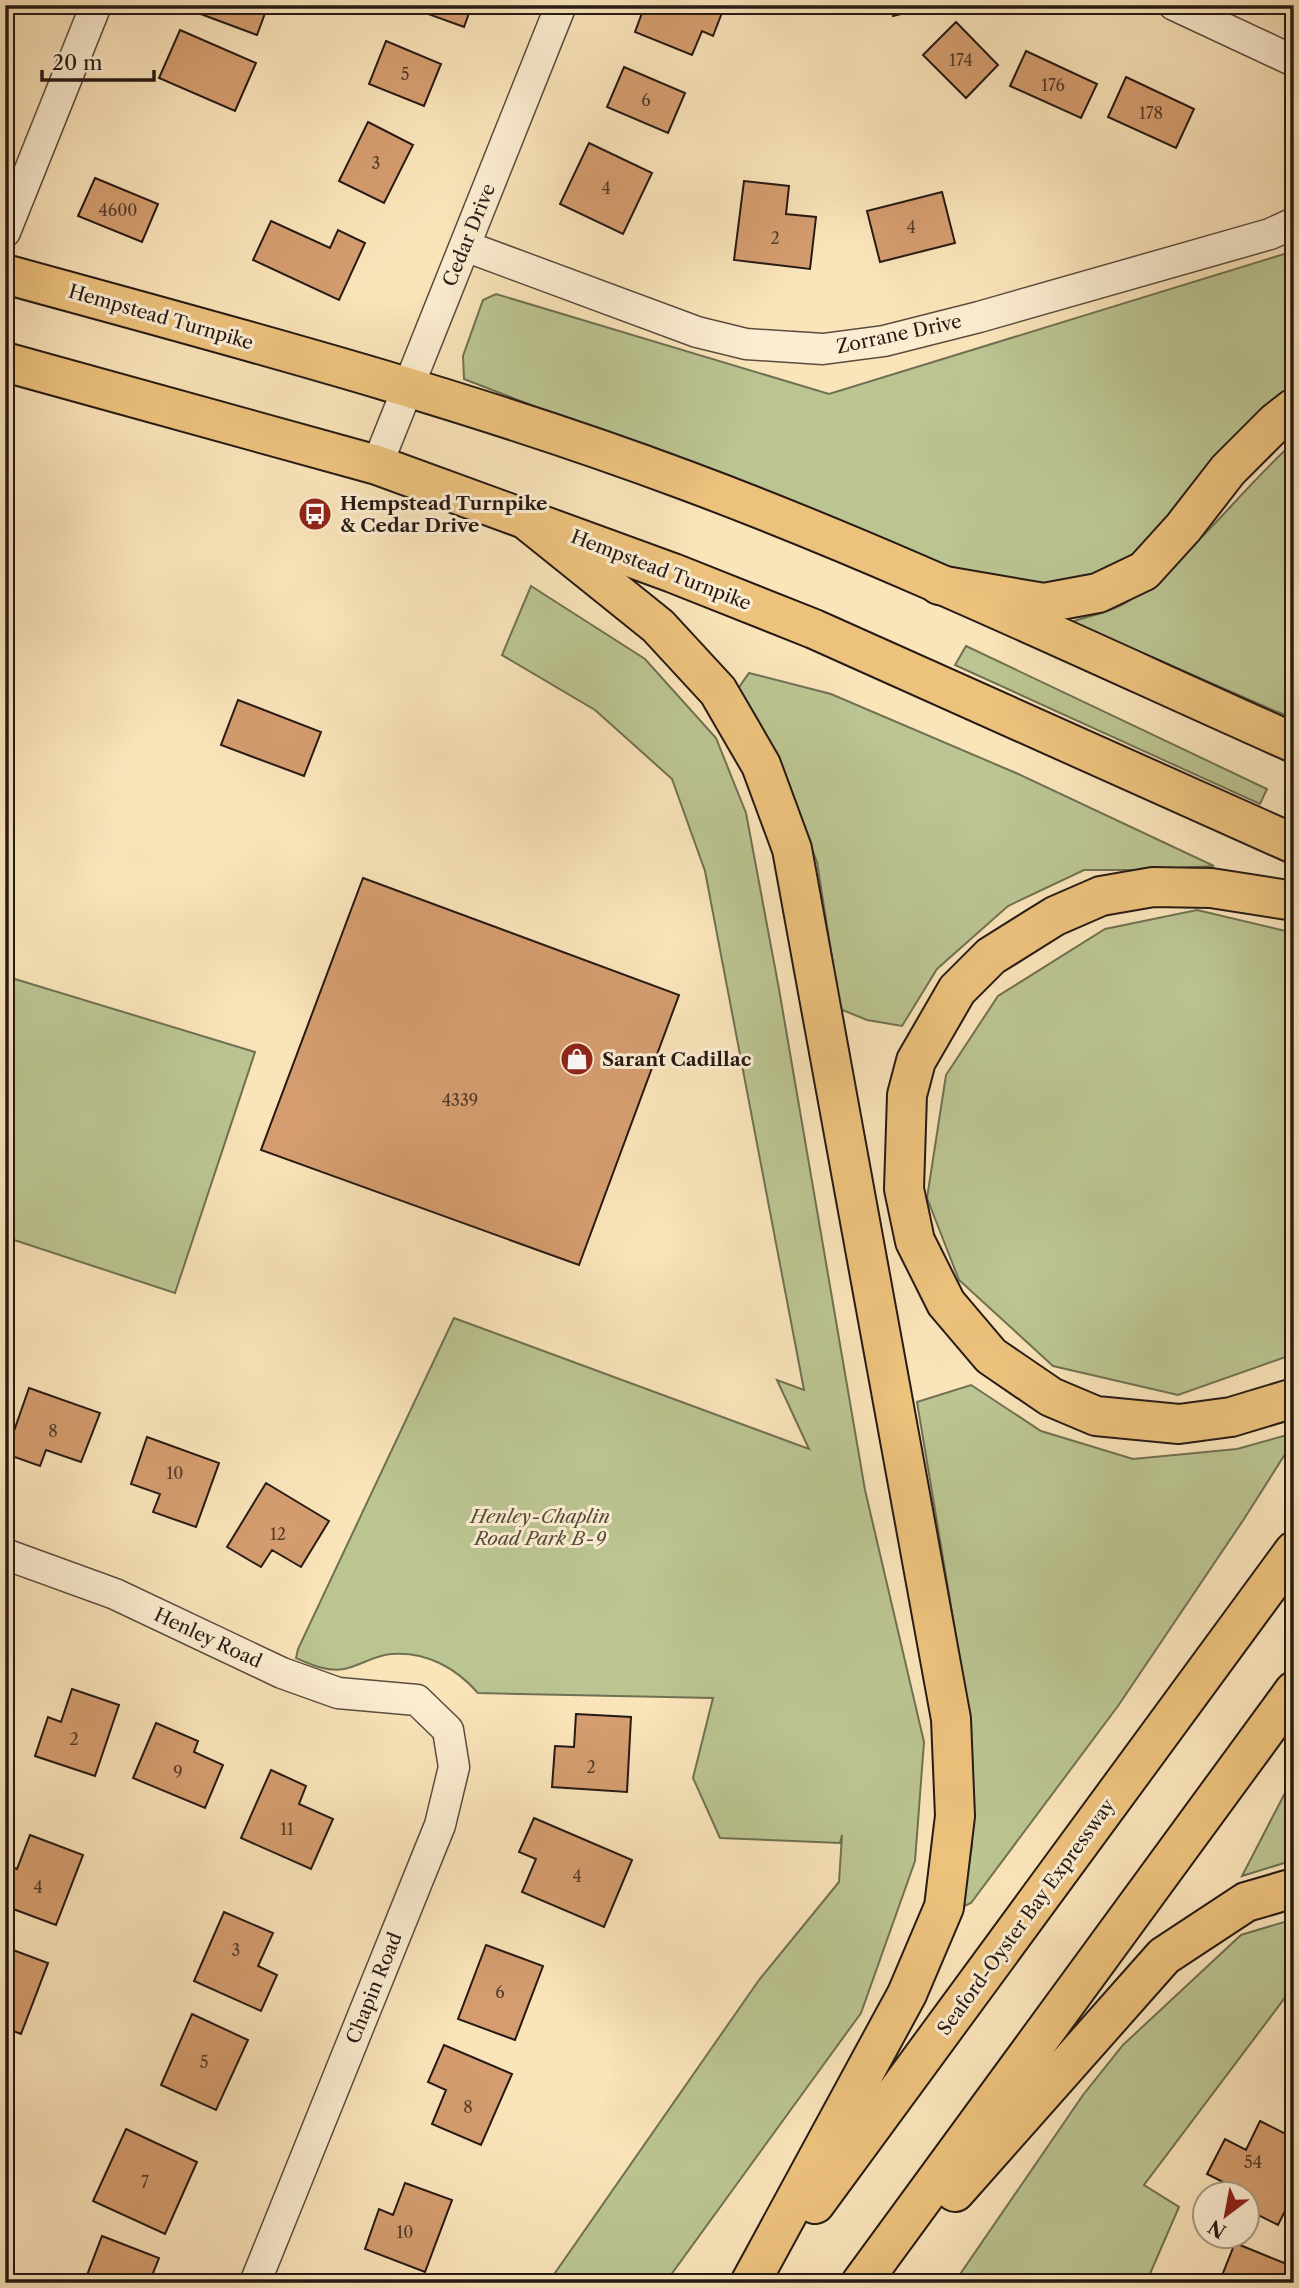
<svg xmlns="http://www.w3.org/2000/svg" width="1299" height="2288" font-family="'Libre Caslon Text',serif">
<style>
.green{fill:#bbc592;stroke:#707053;stroke-width:2}
.building{fill:#d59d6f;stroke:#261a14;stroke-width:2}
.lines{fill:none;stroke-linecap:round;stroke-linejoin:round}
.street-casing{stroke:#5b4c3e;stroke-width:33}
.primary-casing{stroke:#261a14;stroke-width:42}
.highway-casing{stroke:#261a14;stroke-width:42}
.street{stroke:#fcedd2;stroke-width:30}
.primary{stroke:#edc27d;stroke-width:38}
.highway{stroke:#edc27d;stroke-width:38}
.labels{text-anchor:middle;dominant-baseline:central;stroke-width:6;stroke-linejoin:round;paint-order:stroke}
.number-label{font-size:16px;fill:#523b2b}
.street-label{font-size:19px;fill:#261a14;stroke:#fcedd2}
.poi-label{font-size:19px;font-weight:bold;fill:#261a14;stroke:#fcedd2;text-anchor:start}
.park-label{font-size:19px;font-style:italic;fill:#534d3a;stroke:#fcedd2}
</style>
<rect width="100%" height="100%" fill="#fae4ba"/>
<filter id="stains"><feTurbulence type="fractalNoise" baseFrequency=".00286" numOctaves="4"/><feColorMatrix values="0 0 0 0 .2 0 0 0 0 .09 0 0 0 0 .02 0 0 0 .5 -.17"/></filter>
<radialGradient id="worn" r=".72"><stop offset=".6" stop-color="#630" stop-opacity="0"/><stop offset="1" stop-color="#630" stop-opacity=".3"/></radialGradient>
<path class="green" d="M1294,251V390L1130,566L1066,586L996,585L464,379L463,356L483,300L496,294L829,394Z
M1294,442V718L1275,711L1071,622C1089,616 1112,612 1127,602C1190,561 1238,492 1294,442Z
M531,586L645,659L716,738L746,813L779,989L865,1490L924,1742L915,1861L861,2013L665,2283H548L759,1980L839,1882L842,1835L840,1843L720,1838L693,1778L713,1698L478,1693C456,1668 426,1651 391,1654C375,1655 360,1666 344,1669C327,1672 312,1665 296,1658L298,1649L454,1318L809,1449L777,1380L804,1390L705,871L672,779L595,710L502,655Z
M966,646L1267,789L1260,804L955,665Z
M749,673L831,694L1016,773L1214,866L1142,870H1084L1008,906L937,969L902,1026L867,1020L840,1009L817,862L776,758L735,693Z
M1197,910L1294,933V1354L1178,1395L1053,1366L959,1280L927,1198L946,1075L998,996L1105,929Z
M5,976L255,1052L175,1293L5,1237Z
M971,1385L1041,1431L1133,1459L1237,1449L1294,1433V1440L1244,1519L1118,1706L971,1903L962,1907L972,1845L967,1702L917,1402Z
M1294,1778V1860L1242,1876L1286,1791Z
M1294,1919V1990L1290,1991L1144,2185L1179,2207L1146,2283H954L1083,2095L1123,2045L1241,1935Z"/>
<path class="building" d="M191,5H268L257,35L190,10Z
M419,5H472L464,27L417,10Z
M645,5H725L713,36L702,31L692,55L635,32Z
M890,5H937L893,16Z
M956,22L998,65L966,98L923,55Z
M180,30L256,63L235,111L159,78Z
M386,41L441,64L424,106L369,84Z
M1026,51L1097,84L1081,118L1010,86Z
M624,67L685,93L668,133L607,107Z
M1126,77L1194,109L1176,148L1108,117Z
M368,122L413,145L384,203L339,181Z
M589,143L652,173L623,234L560,204Z
M95,178L158,204L142,242L78,216Z
M744,181L789,186L786,214L816,217L810,269L734,260Z
M942,192L955,243L880,262L867,211Z
M271,221L330,248L338,230L365,243L339,300L253,260Z
M238,700L321,732L304,776L221,745Z
M363,878L679,995L579,1265L261,1150Z
M29,1388L100,1413L81,1462L46,1450L40,1466L6,1454Z
M147,1437L219,1463L196,1527L153,1512L160,1494L131,1484Z
M266,1483L329,1521L301,1567L272,1550L261,1567L227,1547Z
M72,1689L119,1705L95,1776L35,1756L48,1717L61,1722Z
M576,1714L631,1717L627,1792L552,1787L555,1746L574,1747Z
M156,1723L198,1741L194,1752L223,1765L205,1808L133,1778Z
M271,1770L306,1786L299,1804L333,1819L311,1869L241,1838Z
M534,1818L632,1860L604,1927L522,1892L536,1859L519,1852Z
M30,1835L83,1855L56,1925L5,1906V1865L17,1869Z
M224,1912L273,1933L258,1966L277,1975L261,2011L194,1981Z
M486,1945L543,1966L515,2040L458,2019Z
M5,1947L48,1963L21,2034L5,2028Z
M192,2014L248,2040L216,2110L161,2085Z
M444,2045L512,2074L481,2145L432,2124L446,2090L428,2082Z
M1260,2121L1294,2138V2193L1278,2225L1246,2209V2194H1225L1229,2185L1207,2174L1225,2139L1246,2150Z
M126,2129L197,2162L165,2234L93,2201Z
M405,2183L452,2200L425,2272L365,2249L379,2209L393,2215Z
M102,2236L159,2258L149,2283H84Z
M1235,2243L1294,2267L1292,2283H1219Z"/>
<g class="lines">
<defs>
<path id="street" d="M1174,5L1294,61
M5,232L96,5
M465,246L697,332L746,344L823,349L884,341L979,317L1270,234L1294,223
M377,465L561,5
M5,1554L115,1594L282,1673L338,1693L417,1700L448,1730L454,1767L440,1825L255,2283"/>
<path id="primary" d="M5,274C234,337 463,397 685,480C892,557 1092,653 1294,743
M5,362L377,465L673,573L814,629L1294,844"/>
<path id="highway" d="M525,519L658,626L718,691L761,765L792,849L951,1719L955,1816L944,1907L907,1994L750,2283
M939,585L1044,603L1098,593L1144,571L1183,528L1228,470L1276,422L1294,408
M1294,901L1211,888L1153,887L1101,896L1055,916L991,956L957,990L916,1061L907,1095L904,1189L915,1241L946,1303L991,1356L1051,1397L1096,1416L1179,1424L1231,1417L1294,1398
M955,2192L1164,1956L1246,1902L1294,1888
M815,2204L1294,1551
M861,2283L1294,1691"/>
</defs>
<use href="#street" class="street-casing"/>
<use href="#primary" class="primary-casing"/>
<use href="#highway" class="highway-casing"/>
<use href="#street" class="street"/>
<use href="#primary" class="primary"/>
<use href="#highway" class="highway"/>
</g>
<defs>
<symbol id="bus-disc" viewBox="-11 -11 22 22"><circle r="9.5" fill="#8f2418" stroke="#fcedd2"/><path d="M-5-6H5V4H4V6H2V4H-2V6H-4V4H-5ZM-3.5-4V0h7V-4ZM-3.5 1.2v1.5H-2V1.2ZM2 1.2v1.5H3.5V1.2Z" fill="#fff"/></symbol>
<symbol id="shop-disc" viewBox="-11 -11 22 22"><circle r="9.5" fill="#8f2418" stroke="#fcedd2"/><path d="M-5-2.5h2.3a2.7 3.5 0 0 1 5.4 0H5L5.5 6h-11ZM-1.5-2.5h3a1.5 2.3 0 0 0-3 0Z" fill="#fff"/></symbol>
</defs>
<g fill-rule="evenodd">
<use href="#bus-disc" x="296" y="495" width="38" height="38"/>
<use href="#shop-disc" x="558" y="1040" width="38" height="38"/>
</g>
<g class="labels">
<g class="number-label">
<text x="961" y="60">174</text>
<text x="405" y="74">5</text>
<text x="1053" y="85">176</text>
<text x="646" y="100">6</text>
<text x="1151" y="113">178</text>
<text x="376" y="163">3</text>
<text x="606" y="188">4</text>
<text x="118" y="210">4600</text>
<text x="911" y="227">4</text>
<text x="775" y="238">2</text>
<text x="460" y="1100">4339</text>
<text x="53" y="1431">8</text>
<text x="175" y="1473">10</text>
<text x="278" y="1534">12</text>
<text x="74" y="1739">2</text>
<text x="591" y="1767">2</text>
<text x="178" y="1772">9</text>
<text x="287" y="1829">11</text>
<text x="577" y="1876">4</text>
<text x="38" y="1887">4</text>
<text x="236" y="1950">3</text>
<text x="500" y="1992">6</text>
<text x="204" y="2062">5</text>
<text x="468" y="2107">8</text>
<text x="1253" y="2162">54</text>
<text x="145" y="2182">7</text>
<text x="405" y="2232">10</text>
</g>
<g class="street-label">
<text transform="translate(469 235) rotate(-68)">Cedar Drive</text>
<text transform="translate(161 317) rotate(16)">Hempstead Turnpike</text>
<text transform="translate(899 334) rotate(-12)">Zorrane Drive</text>
<text transform="translate(661 570) rotate(21)">Hempstead Turnpike</text>
<text transform="translate(208 1638) rotate(25)">Henley Road</text>
<text transform="translate(1026 1917) rotate(-54)">Seaford-Oyster Bay Expressway</text>
<text transform="translate(374 1988) rotate(-68)">Chapin Road</text>
</g>
<g class="poi-label">
<text x="340" y="503">Hempstead Turnpike<tspan x="340" dy="22">&amp; Cedar Drive</tspan></text>
<text x="602" y="1059">Sarant Cadillac</text>
</g>
<g class="park-label">
<text x="540" y="1516">Henley-Chaplin<tspan x="540" dy="22">Road Park B-9</tspan></text>
</g>
</g>
<rect width="1299" height="2288" fill="none" stroke="#fae4ba" stroke-width="28"/>
<rect x="7" y="7" width="1285" height="2274" fill="none" stroke="#261a14" stroke-width="3.5"/>
<rect x="14" y="14" width="1271" height="2260" fill="none" stroke="#261a14" stroke-width="2"/>
<g transform="translate(1226 2215) rotate(212)"><circle r="33" fill="#fcedd2" stroke="#a69986" stroke-width="2"/>
<path d="M0-5L12 26L0 18L-12 26Z" fill="#8f2418"/>
<text y="-10" font-size="19" font-weight="bold" text-anchor="middle" fill="#261a14">N</text>
</g>
<path d="M42 70v10h112v-10" fill="none" stroke="#261a14" stroke-width="3.5"/>
<text x="52" y="70" font-size="21" fill="#261a14" stroke="#fcedd2" stroke-width="5" paint-order="stroke">20 m</text>
<rect width="100%" height="100%" filter="url(#stains)"/>
<rect width="100%" height="100%" fill="url(#worn)"/>
</svg>
